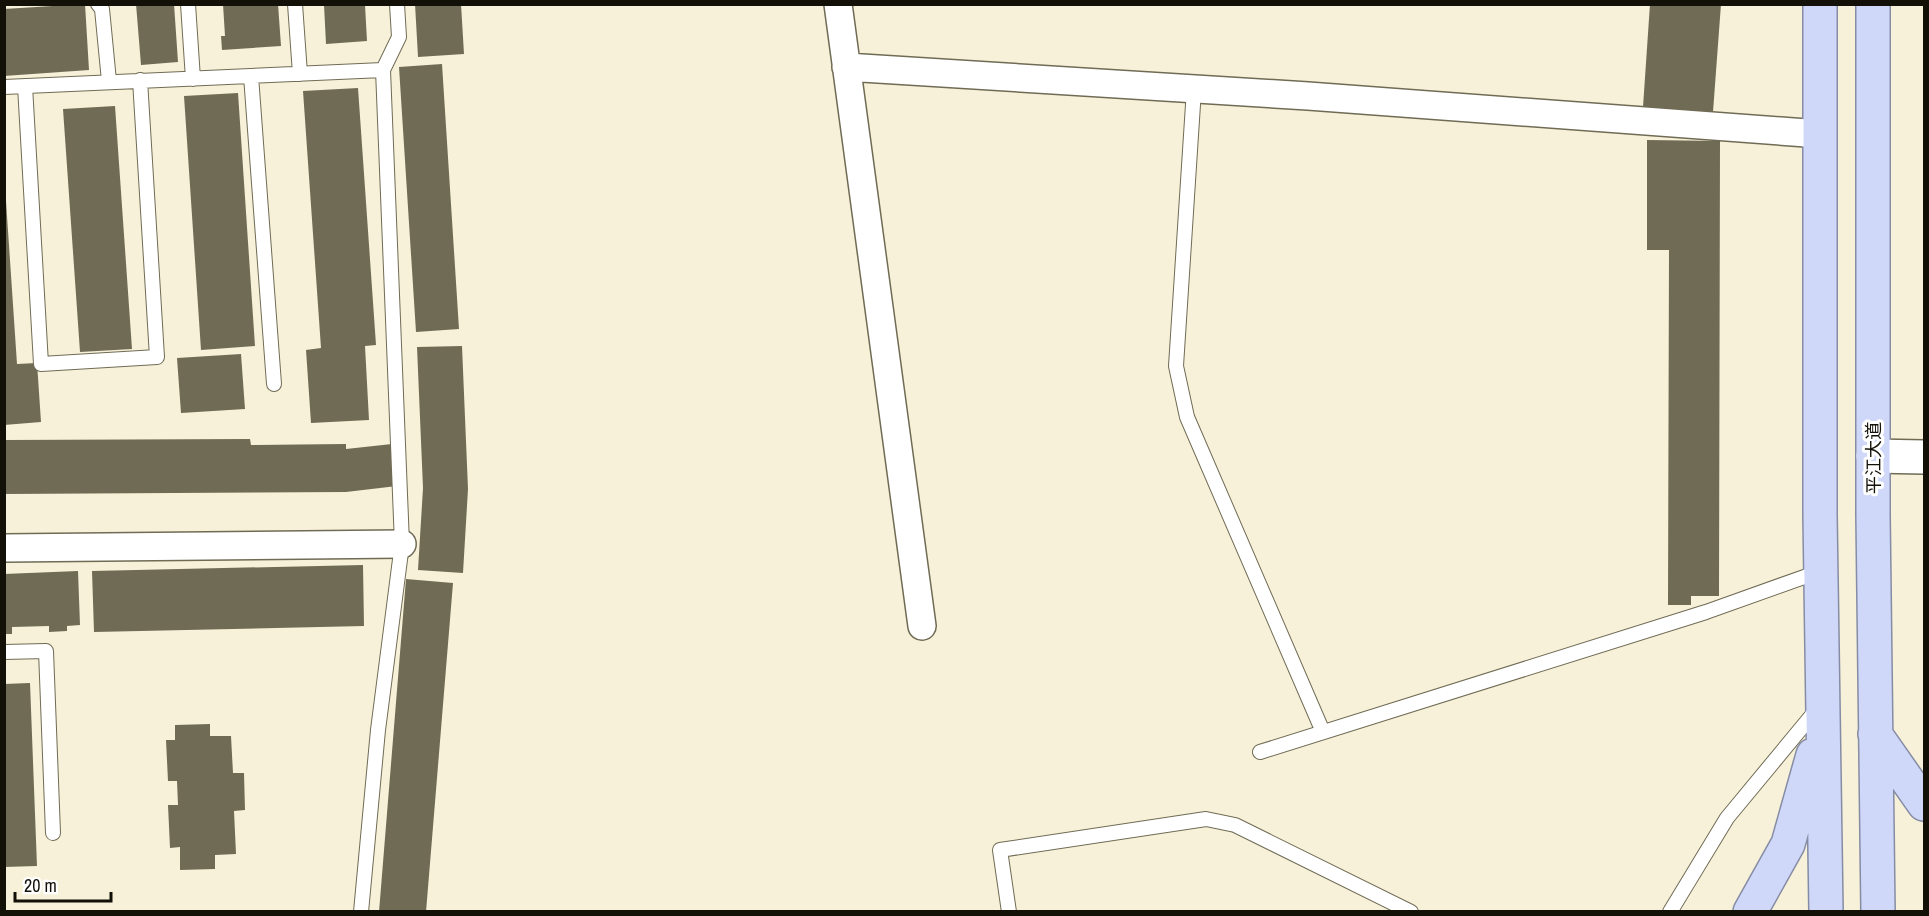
<svg xmlns="http://www.w3.org/2000/svg" width="1929" height="916" font-family="'Archivo Narrow','Noto Sans SC',sans-serif">
<style>
.building{fill:#706b55}
.lines{fill:none;stroke-linecap:round;stroke-linejoin:round}
.service-casing{stroke:#706b55;stroke-width:16}
.minor-casing{stroke:#706b55;stroke-width:30}
.tertiary-casing{stroke:#706b55;stroke-width:36}
.trunk-casing{stroke:#868ca4;stroke-width:36}
.service{stroke:#fff;stroke-width:14}
.minor{stroke:#fff;stroke-width:27}
.tertiary{stroke:#fff;stroke-width:33}
.trunk{stroke:#d0d8fa;stroke-width:33}
.labels{text-anchor:middle;dominant-baseline:central;stroke-width:6;stroke-linejoin:round;paint-order:stroke}
.street-label{font-size:18px;fill:#121007;stroke:#fff}
</style>
<rect width="100%" height="100%" fill="#f6f1d8"/>
<path class="building" d="M85,4L89,70L4,76V9Z
M136,4H174L178,62L141,65Z
M223,4H278L281,46L222,50L221,36H225Z
M415,4H461L464,54L418,57Z
M1650,4H1721L1713,112L1643,107Z
M324,5H365L367,41L326,44Z
M442,64L459,329L416,332L399,67Z
M358,88L376,345L365,346L369,420L311,423L306,350L321,348L303,91Z
M238,93L255,346L201,350L184,96Z
M115,106L132,349L80,352L63,109Z
M1647,140L1720,141L1719,596H1691V605H1668L1669,250H1647Z
M6,201L17,364L37,363L41,422L4,425V202Z
M462,346L468,489L463,573L418,570L423,488L417,347Z
M241,354L245,409L181,413L177,358Z
M250,439L251,445L346,444V449L392,444L397,486L346,492L4,494V440Z
M363,565L364,626L94,632L92,571Z
M78,571L80,625L67,626V631L49,632V626L12,627V634H4V574Z
M406,579L453,583L426,912H379Z
M30,683L37,866L4,867V684Z
M210,724V736H231L233,773H244L245,810L234,811L236,854L215,855V869L180,870V847L170,848L168,805H178L177,781H168L166,740H175V725Z"/>
<g class="lines">
<defs>
<path id="service" d="M98,4L102,9L109,81
M188,4L193,79
M295,4L300,74
M251,76L274,384
M25,86L41,364L157,357L140,80
M4,87L383,70
M1194,89L1176,366L1187,417L1323,732
M4,652L46,651L53,833
M1260,752L1706,612L1821,571
M361,912L378,730L402,544L383,70L399,37L397,4
M1009,912L1000,850L1206,819L1235,825L1411,912
M1670,912L1727,818L1818,708"/>
<path id="minor" d="M838,4L922,626
M846,67L1308,96L1820,134
M4,548L402,544"/>
<path id="tertiary" d="M1873,456L1924,457"/>
<path id="trunk" d="M1820,4V515L1826,912
M1873,4V515L1878,912
M1875,734L1924,804
M1750,912L1788,844L1813,755"/>
</defs>
<use href="#service" class="service-casing"/>
<use href="#minor" class="minor-casing"/>
<use href="#tertiary" class="tertiary-casing"/>
<use href="#trunk" class="trunk-casing"/>
<use href="#service" class="service"/>
<use href="#minor" class="minor"/>
<use href="#tertiary" class="tertiary"/>
<use href="#trunk" class="trunk"/>
</g>
<g class="labels">
<g class="street-label">
<text transform="translate(1873 458) rotate(-90)">平江大道</text>
</g>
</g>
<rect width="1929" height="916" fill="none" stroke="#121007" stroke-width="12"/>
<path d="M15 892v9h96v-9" fill="none" stroke="#121007" stroke-width="3"/>
<text x="24" y="892" font-size="18" fill="#121007" stroke="#ffffff" stroke-width="4.5" paint-order="stroke">20 m</text>
</svg>
